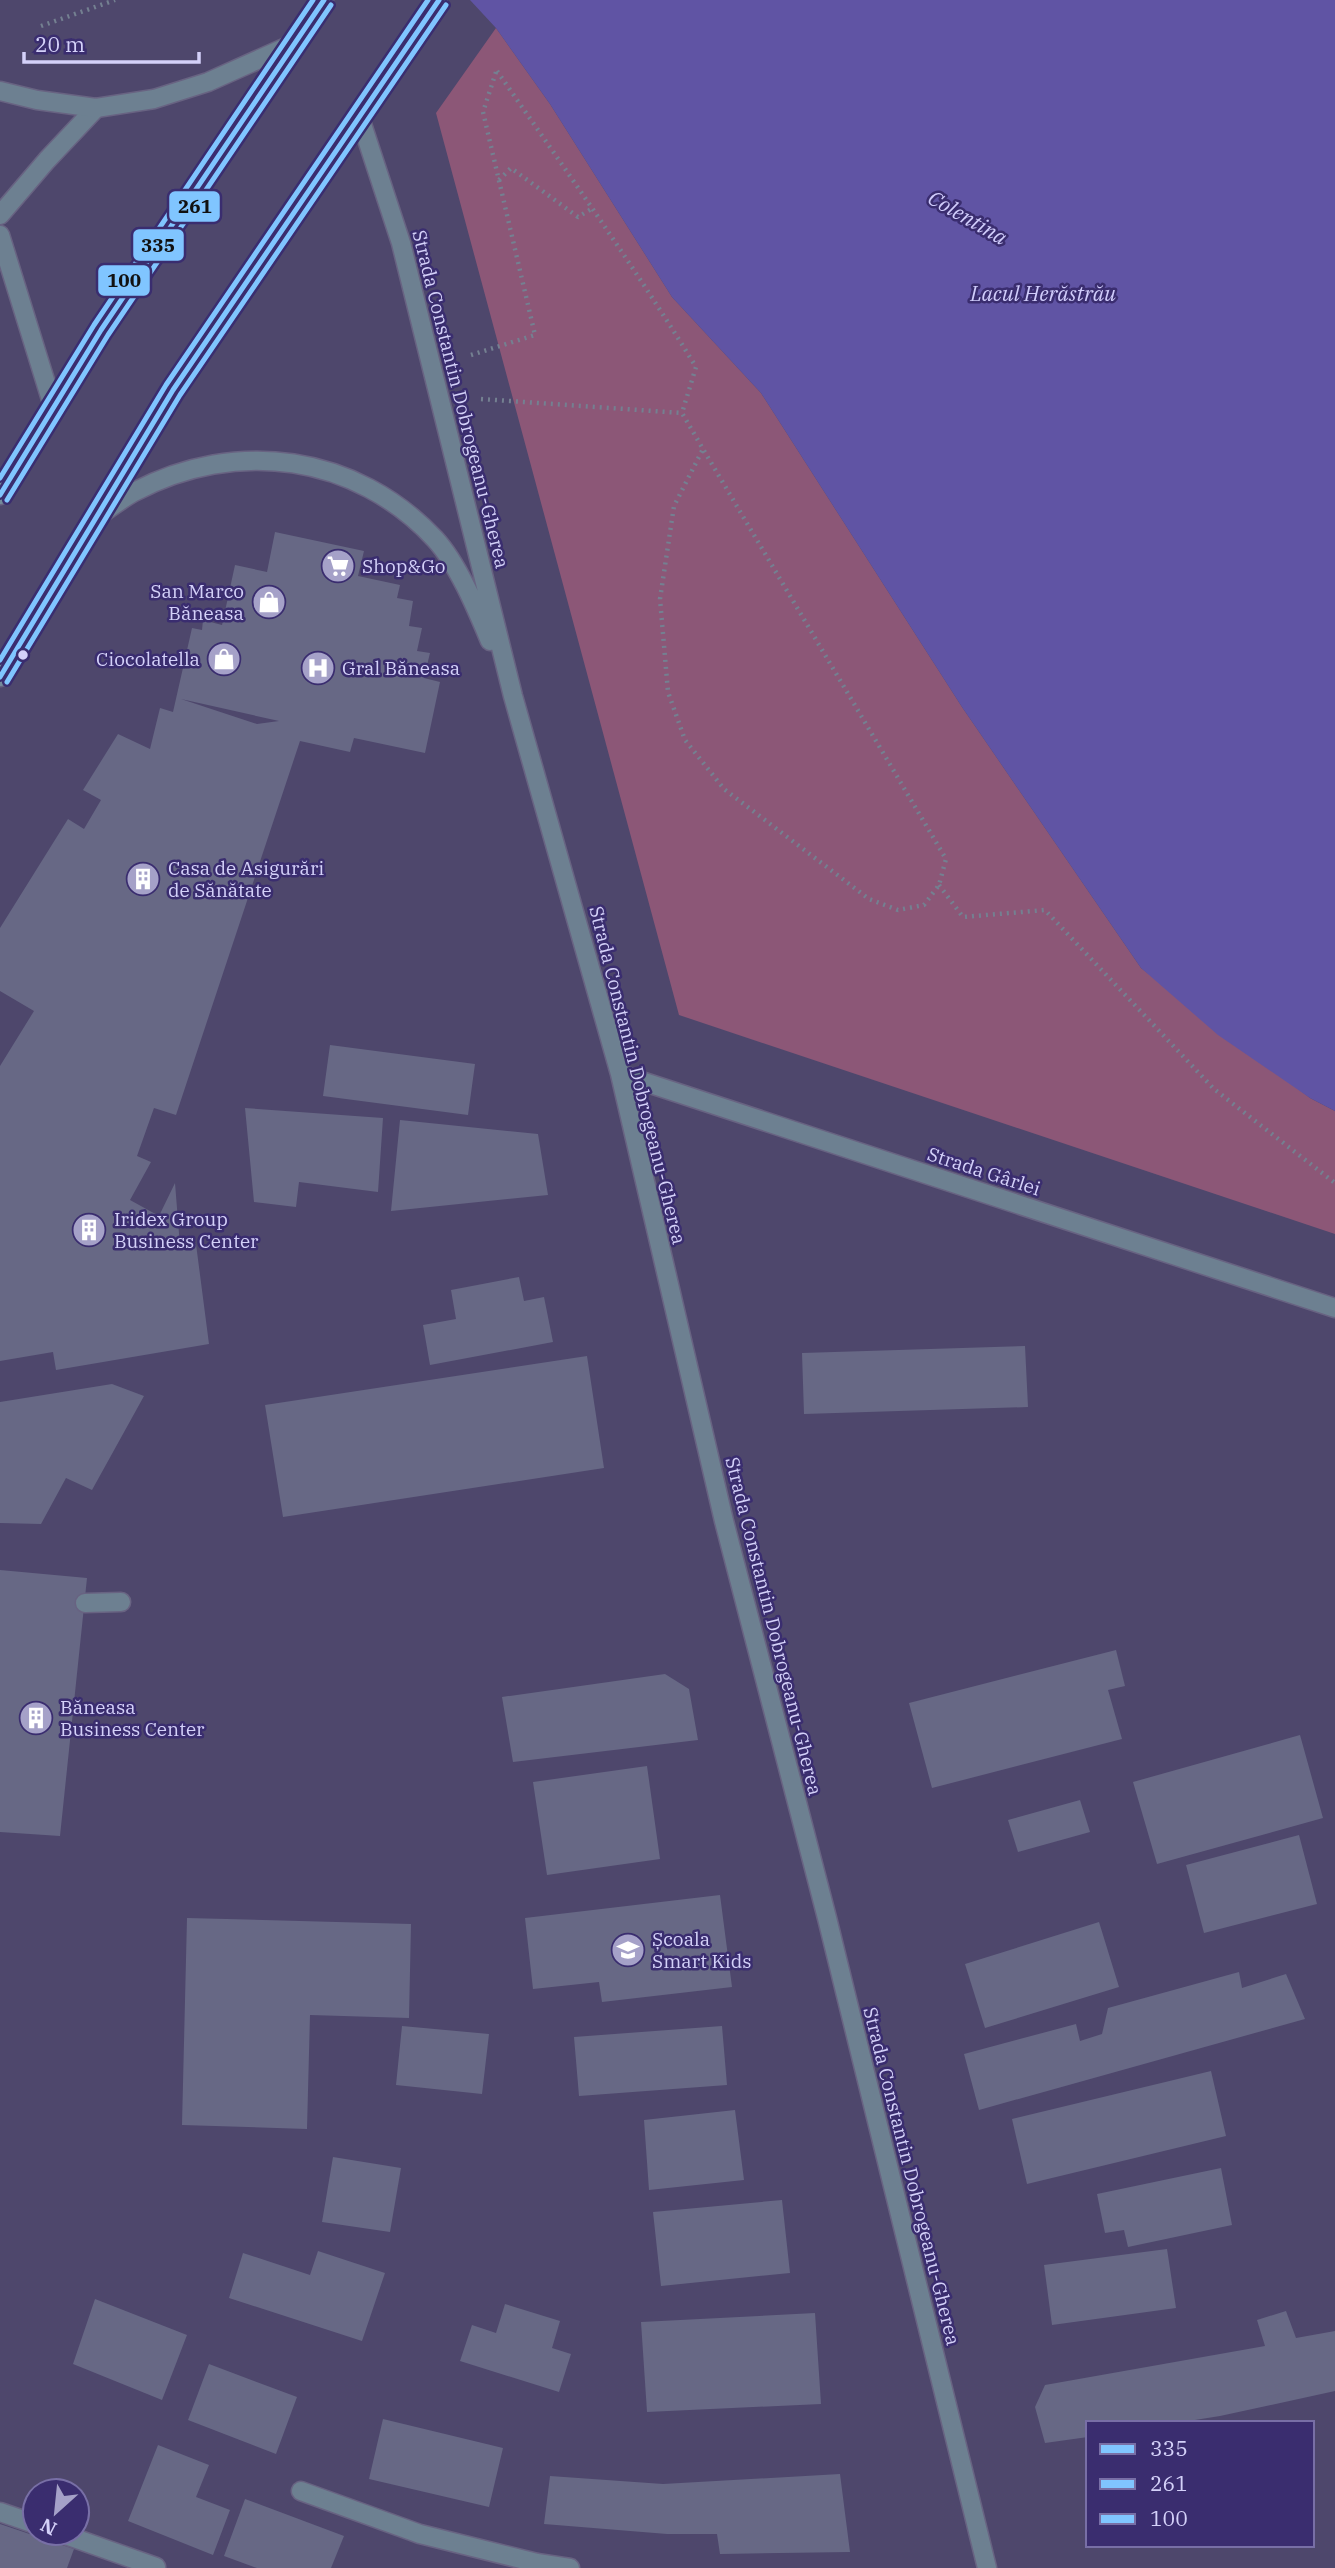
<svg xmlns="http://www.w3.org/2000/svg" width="1335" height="2568" font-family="'IBM Plex Serif',serif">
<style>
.green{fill:#8c5777}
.water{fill:#6054a4}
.building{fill:#676885;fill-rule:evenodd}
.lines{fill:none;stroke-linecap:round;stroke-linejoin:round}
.service-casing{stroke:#686382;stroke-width:21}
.minor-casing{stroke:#686382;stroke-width:21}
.tertiary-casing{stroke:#686382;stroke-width:21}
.primary-casing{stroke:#686382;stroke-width:21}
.path{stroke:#748091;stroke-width:4.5;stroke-dasharray:2 5;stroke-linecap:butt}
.service{stroke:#6d8091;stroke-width:18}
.minor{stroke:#6d8091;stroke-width:18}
.tertiary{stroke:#6d8091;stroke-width:18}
.primary{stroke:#748b9b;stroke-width:18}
.primary-bridge-casing{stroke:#686382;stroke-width:21;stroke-linecap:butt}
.primary-bridge{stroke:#748b9b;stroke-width:18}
.bus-1-casing{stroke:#3a2d6f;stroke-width:10}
.bus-2-casing{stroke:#3a2d6f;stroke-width:10}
.bus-3-casing{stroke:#3a2d6f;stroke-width:10}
.bus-1{stroke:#80c5ff;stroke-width:5}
.bus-2{stroke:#80c5ff;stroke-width:5}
.bus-3{stroke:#80c5ff;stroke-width:5}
.bus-dot{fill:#d4d1f9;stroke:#3a2d6f;stroke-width:2.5}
.labels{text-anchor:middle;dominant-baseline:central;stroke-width:5;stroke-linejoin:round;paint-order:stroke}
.street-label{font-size:19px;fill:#d4d1f9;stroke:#3a2d6f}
.poi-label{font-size:19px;fill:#d4d1f9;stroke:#3a2d6f;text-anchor:start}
.water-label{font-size:21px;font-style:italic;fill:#d0ccfb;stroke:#3a2d6f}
.line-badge{stroke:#3a2d6f;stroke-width:2.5}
.pale-badge-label{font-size:19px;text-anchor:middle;font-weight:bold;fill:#111}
</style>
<rect width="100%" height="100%" fill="#4e476c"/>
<path class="green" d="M496,28L550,104L672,297L761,393L962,707L1141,968L1310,1098L1335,1111V1234L679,1015L436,113Z"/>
<path class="water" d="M470,0H1335V1111L1310,1098L1218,1035L1141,968L962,707L761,393L672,297L550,104L496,28Z"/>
<path class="building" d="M275,532L364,551L358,576L400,585L397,598L413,601L409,626L422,628L417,651L430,653L424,678L440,682L425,753L354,738L350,752L300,741L176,1115L154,1108L137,1156L151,1162L130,1200L159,1216L175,1183L180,1246L196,1244L209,1344L56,1370L53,1352L0,1361V1066L34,1011L0,991V928L68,819L84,829L101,800L83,790L118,734L150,749L160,708L173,712L192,628L202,630L203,620L222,625L235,565L267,572ZM181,699L279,721L257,724Z
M330,1045L475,1064L468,1115L323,1096Z
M245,1108L383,1118L378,1192L299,1182L296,1207L254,1202Z
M400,1120L538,1134L548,1195L391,1211Z
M519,1277L524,1301L544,1297L553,1342L430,1365L423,1325L456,1319L451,1290Z
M1025,1346L1028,1407L804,1414L802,1353Z
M587,1356L604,1468L283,1517L265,1405Z
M112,1384L144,1396L92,1490L66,1478L41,1524L0,1523V1402Z
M0,1570L87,1578L60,1836L0,1832Z
M1116,1650L1125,1686L1108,1690L1122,1739L932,1788L909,1703Z
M665,1674L689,1689L698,1740L513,1762L502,1697Z
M1300,1735L1323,1818L1157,1864L1133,1782Z
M647,1766L660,1859L547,1875L533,1782Z
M1080,1800L1090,1832L1018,1852L1008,1820Z
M1299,1835L1317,1904L1204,1933L1186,1865Z
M720,1895L732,1987L602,2002L599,1982L533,1989L525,1918Z
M187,1918L411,1924L409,2018L310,2015L307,2129L182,2125Z
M1099,1922L1119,1987L985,2028L965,1964Z
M1239,1972L1242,1988L1286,1974L1305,2019L979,2110L964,2054L1076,2024L1080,2041L1102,2034L1108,2008Z
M402,2026L489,2034L482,2094L396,2085Z
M722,2026L727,2085L579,2096L574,2037Z
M1211,2071L1226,2136L1027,2184L1012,2119Z
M735,2110L744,2180L649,2190L644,2120Z
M333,2157L401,2168L390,2232L322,2222Z
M1221,2168L1232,2225L1128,2247L1124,2230L1105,2233L1097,2194Z
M782,2200L790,2273L661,2286L653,2212Z
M1167,2249L1176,2308L1052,2325L1044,2265Z
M318,2251L385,2273L362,2341L229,2298L243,2253L310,2275Z
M95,2299L187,2335L162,2400L73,2364Z
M505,2304L560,2321L552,2348L571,2354L559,2392L460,2361L472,2325L496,2333Z
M1286,2311L1296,2338L1335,2331V2391L1220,2416L1176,2423H1088V2437L1045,2443L1035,2407L1045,2385L1265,2346L1257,2320Z
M815,2313L821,2404L647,2412L641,2322Z
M209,2364L297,2397L276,2454L188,2420Z
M383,2419L503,2448L489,2507L369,2479Z
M158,2445L209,2465L196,2497L230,2510L213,2555L128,2521Z
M840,2474L850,2552L720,2554L717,2534H667L544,2524L550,2476L663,2484Z
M245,2499L344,2536L331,2568H257L224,2556Z
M0,2524L74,2549L67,2568H0Z"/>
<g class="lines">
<defs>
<path id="service" d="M85,1603L121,1602
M301,2491L420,2534L537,2563L570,2568"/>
<path id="minor" d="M359,115L401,243L513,696L620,1074L724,1521L827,1918L987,2568
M0,215L47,160L96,108
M94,519C107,510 120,500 134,492C236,438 356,454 435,539C458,564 477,610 490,641
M620,1074L1335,1308
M0,2512L35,2524
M60,2533L156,2567"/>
<path id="tertiary" d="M0,91L37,100L96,108L154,99L208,82L293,44
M0,235L53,406"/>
<path id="primary" d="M0,495L101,330L324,0
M0,677L173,390L388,72"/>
</defs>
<use href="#service" class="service-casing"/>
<use href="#minor" class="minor-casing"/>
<use href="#tertiary" class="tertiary-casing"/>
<use href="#primary" class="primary-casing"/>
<path class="path" d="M41,26L115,0
M497,71C565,169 634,266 696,367L682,413
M499,180L511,168L578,217L593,208
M471,355L535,335L483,112L496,72
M481,399L682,413L703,449L946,859L939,885L924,905L898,910L869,899L724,789L685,740L668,692L660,599L674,506L703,449
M939,885L963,917L1045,910L1214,1089L1335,1183"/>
<use href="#service" class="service"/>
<use href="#minor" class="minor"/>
<use href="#tertiary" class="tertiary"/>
<use href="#primary" class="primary"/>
<defs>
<path id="primary-bridge" d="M388,72L439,0"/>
</defs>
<use href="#primary-bridge" class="primary-bridge-casing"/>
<use href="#primary-bridge" class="primary-bridge"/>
<defs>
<path id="bus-1" d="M0,495L101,330L324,0
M0,677L173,390L439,0"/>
<path id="bus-2" d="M7,500L108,335L331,5
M7,682L180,395L446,5"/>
<path id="bus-3" d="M0,478L94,325L313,0
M0,660L166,385L428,0"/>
</defs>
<use href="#bus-1" class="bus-1-casing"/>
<use href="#bus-2" class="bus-2-casing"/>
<use href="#bus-3" class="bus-3-casing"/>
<use href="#bus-1" class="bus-1"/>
<use href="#bus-2" class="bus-2"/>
<use href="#bus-3" class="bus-3"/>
</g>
<defs>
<symbol id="supermarket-disc" viewBox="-11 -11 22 22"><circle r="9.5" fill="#a5a1c8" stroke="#3a2d6f"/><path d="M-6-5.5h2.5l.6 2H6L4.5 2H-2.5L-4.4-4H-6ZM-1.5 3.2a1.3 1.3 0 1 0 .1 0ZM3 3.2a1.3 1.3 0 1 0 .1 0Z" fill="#fff"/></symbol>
<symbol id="shop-disc" viewBox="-11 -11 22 22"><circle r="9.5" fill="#a5a1c8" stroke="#3a2d6f"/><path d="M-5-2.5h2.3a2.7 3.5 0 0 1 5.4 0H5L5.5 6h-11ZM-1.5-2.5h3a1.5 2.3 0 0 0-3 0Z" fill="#fff"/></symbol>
<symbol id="hospital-disc" viewBox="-11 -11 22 22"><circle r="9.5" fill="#a5a1c8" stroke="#3a2d6f"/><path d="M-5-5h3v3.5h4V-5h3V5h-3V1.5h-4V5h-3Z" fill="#fff"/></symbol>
<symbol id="building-disc" viewBox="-11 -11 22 22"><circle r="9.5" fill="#a5a1c8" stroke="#3a2d6f"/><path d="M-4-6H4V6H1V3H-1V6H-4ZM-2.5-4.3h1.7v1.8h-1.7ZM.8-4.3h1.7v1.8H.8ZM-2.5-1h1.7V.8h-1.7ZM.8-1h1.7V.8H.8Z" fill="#fff"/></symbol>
<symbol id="school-disc" viewBox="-11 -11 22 22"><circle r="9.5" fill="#a5a1c8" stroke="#3a2d6f"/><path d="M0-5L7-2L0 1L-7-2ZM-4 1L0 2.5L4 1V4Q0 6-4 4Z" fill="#fff"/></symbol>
</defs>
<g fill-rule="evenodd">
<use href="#supermarket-disc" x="319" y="547" width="38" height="38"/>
<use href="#shop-disc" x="250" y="583" width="38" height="38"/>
<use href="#shop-disc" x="205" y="640" width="38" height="38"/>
<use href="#hospital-disc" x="299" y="649" width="38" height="38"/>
<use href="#building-disc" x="124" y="860" width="38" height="38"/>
<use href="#building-disc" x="70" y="1211" width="38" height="38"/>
<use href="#building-disc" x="17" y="1699" width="38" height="38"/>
<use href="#school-disc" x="609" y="1931" width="38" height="38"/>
</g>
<circle class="bus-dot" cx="23" cy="655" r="6"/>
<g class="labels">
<g class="street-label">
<text transform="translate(461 399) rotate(76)">Strada Constantin Dobrogeanu-Gherea</text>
<text transform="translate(638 1075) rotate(76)">Strada Constantin Dobrogeanu-Gherea</text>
<text transform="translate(984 1171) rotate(18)">Strada Gârlei</text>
<text transform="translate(774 1626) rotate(76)">Strada Constantin Dobrogeanu-Gherea</text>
<text transform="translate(912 2176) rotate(76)">Strada Constantin Dobrogeanu-Gherea</text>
</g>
<g class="poi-label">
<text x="362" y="566">Shop&amp;Go</text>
<text x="244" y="591" text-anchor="end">San Marco<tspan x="244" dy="22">Băneasa</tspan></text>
<text x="200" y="659" text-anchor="end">Ciocolatella</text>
<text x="342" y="668">Gral Băneasa</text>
<text x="168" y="868">Casa de Asigurări<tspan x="168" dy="22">de Sănătate</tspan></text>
<text x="114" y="1219">Iridex Group<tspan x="114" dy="22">Business Center</tspan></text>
<text x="60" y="1707">Băneasa<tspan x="60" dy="22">Business Center</tspan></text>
<text x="652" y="1939">Școala<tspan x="652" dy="22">Smart Kids</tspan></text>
</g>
<g class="water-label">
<text transform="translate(968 217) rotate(30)">Colentina</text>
<text x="1043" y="293">Lacul Herăstrău</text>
</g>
</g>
<g class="line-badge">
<rect x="168" y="190" width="53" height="33" rx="7" fill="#80c5ff"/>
<rect x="132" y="228" width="53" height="34" rx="7" fill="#80c5ff"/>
<rect x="97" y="264" width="54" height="33" rx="7" fill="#80c5ff"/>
</g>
<g class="pale-badge-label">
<text x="195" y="213">261</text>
<text x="158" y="252">335</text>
<text x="124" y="287">100</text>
</g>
<rect x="1086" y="2421" width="228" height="126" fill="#3a2d6f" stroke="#786fa6" stroke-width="2"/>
<rect x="1100" y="2444" width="35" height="10" fill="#80c5ff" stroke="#786fa6" stroke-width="2"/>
<text x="1150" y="2456" font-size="21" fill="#d4d1f9">335</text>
<rect x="1100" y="2479" width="35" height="10" fill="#80c5ff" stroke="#786fa6" stroke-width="2"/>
<text x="1150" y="2491" font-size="21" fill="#d4d1f9">261</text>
<rect x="1100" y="2514" width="35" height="10" fill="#80c5ff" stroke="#786fa6" stroke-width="2"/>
<text x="1150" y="2526" font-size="21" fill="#d4d1f9">100</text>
<g transform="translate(56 2512) rotate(207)"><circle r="33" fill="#3a2d6f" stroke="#786fa6" stroke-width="2"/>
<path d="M0-5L12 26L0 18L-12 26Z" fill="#a5a1c8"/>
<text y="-10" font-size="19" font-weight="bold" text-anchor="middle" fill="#d4d1f9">N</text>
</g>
<path d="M24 52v10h175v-10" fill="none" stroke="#d4d1f9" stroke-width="3.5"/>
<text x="35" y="52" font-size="21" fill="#d4d1f9" stroke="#3a2d6f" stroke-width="5" paint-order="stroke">20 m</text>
</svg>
